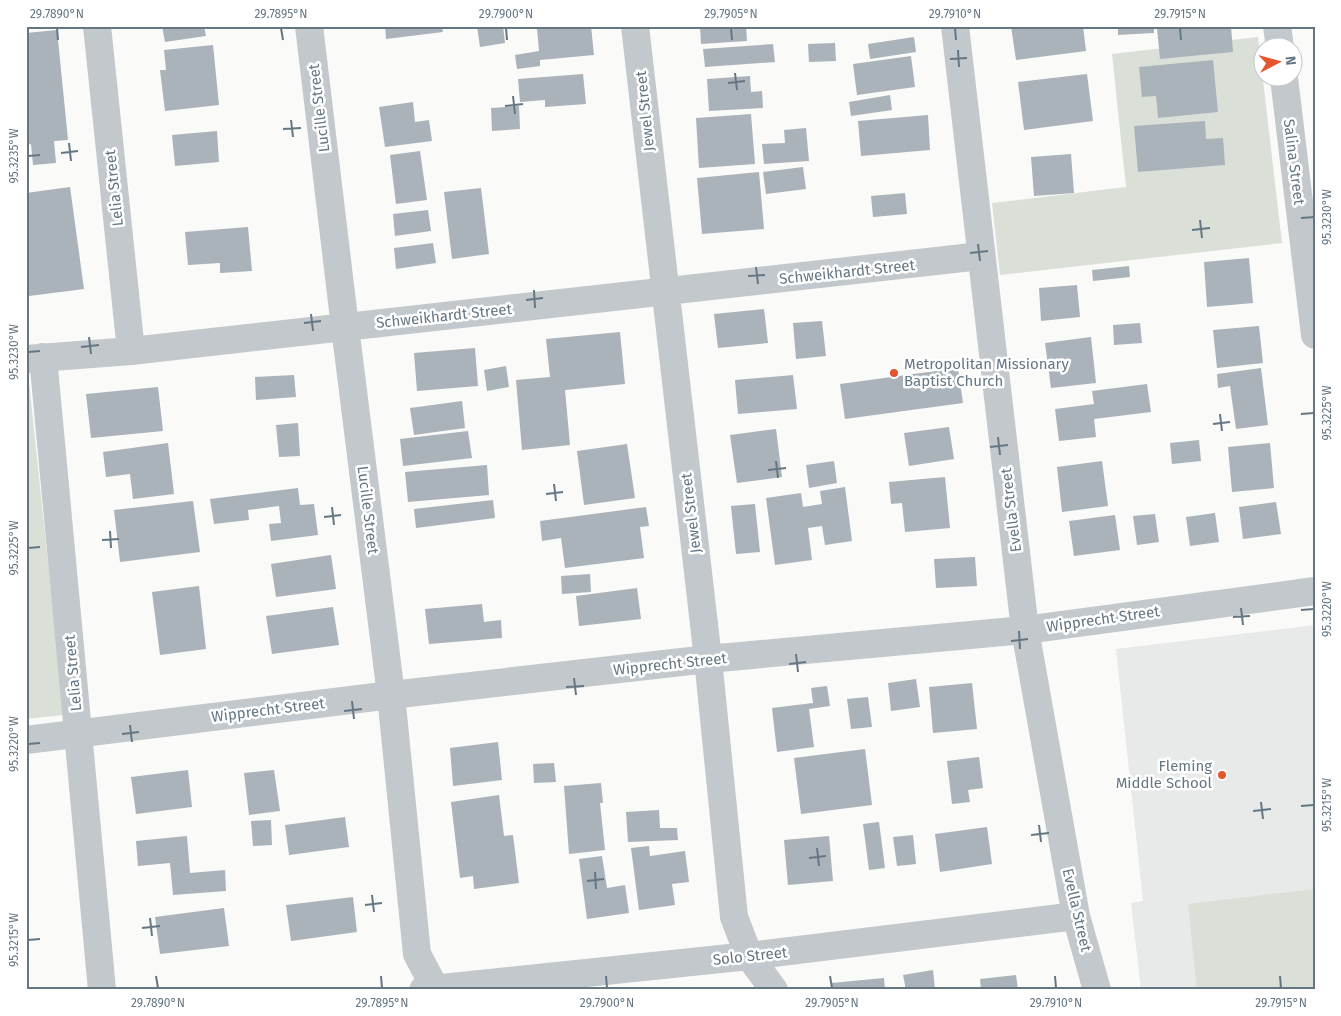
<svg xmlns="http://www.w3.org/2000/svg" width="1341" height="1016" font-family="'Fira Sans',sans-serif">
<style>
.built{fill:#e8e9e9}
.green{fill:#dadfd7}
.building{fill:#aab3b9}
.lines{fill:none;stroke-linecap:round;stroke-linejoin:round}
.minor{stroke:#c3c8cc;stroke-width:28}
.tertiary{stroke:#c3c8cc;stroke-width:28}
.ticks{fill:none;stroke:#657683;stroke-width:2}
.poi-dot{fill:#e4572e;stroke:#fff;stroke-width:2}
.labels{text-anchor:middle;dominant-baseline:central;stroke-width:5;stroke-linejoin:round;paint-order:stroke}
.street-label{font-size:15px;fill:#657683;stroke:#fff}
.poi-label{font-size:15px;fill:#657683;stroke:#fff;text-anchor:start}
.neatline{fill:none;stroke:#657683;stroke-width:2}
.ticks-label{font-size:12px;text-anchor:middle;fill:#657683}
</style>
<rect width="100%" height="100%" fill="#fafaf8"/>
<path class="built" d="M1315,625V990H1141L1131,903L1143,901L1116,649Z"/>
<path class="green" d="M1258,37L1282,243L1000,275L992,203L1126,187L1112,54Z
M26,372H28L64,715L26,719Z
M1315,889V990H1197L1188,904Z"/>
<path class="building" d="M162,26H204L206,36L165,42Z
M385,26H442L443,32L386,39Z
M477,26H503L505,43L480,47Z
M555,26H591L594,55L540,60V66L517,69L515,55L539,51L537,28Z
M700,26H746L747,41L701,44Z
M1011,26H1083L1086,51L1016,60Z
M1118,26H1154V33L1118,35Z
M1174,26H1231L1233,52L1160,59L1157,28Z
M57,30L68,140L54,141L56,163L33,165L31,144L26,145V33Z
M914,37L916,52L870,59L868,44Z
M835,43L836,61L809,62L808,44Z
M773,44L775,62L705,67L703,49Z
M213,45L219,105L165,111L160,70H166L164,50Z
M911,56L915,87L857,95L853,64Z
M1213,60L1218,112L1158,118L1156,96L1142,97L1139,67Z
M583,74L586,104L545,107V100L520,102L518,79Z
M1087,74L1093,121L1024,130L1018,82Z
M750,76L751,92L762,91L763,108L709,111L707,79Z
M890,95L892,110L851,116L849,102Z
M413,102L415,122L429,120L432,141L385,147L379,107Z
M519,106L520,129L492,131L491,108Z
M751,114L755,164L699,168L696,118Z
M928,115L930,150L861,156L858,121Z
M1205,121L1206,139L1223,138L1225,165L1138,172L1134,126Z
M806,128L809,161L764,164L762,144L785,143L784,130Z
M217,131L219,162L175,166L172,135Z
M420,151L427,200L396,204L390,155Z
M1071,154L1074,193L1034,196L1031,157Z
M803,167L806,189L766,194L763,172Z
M759,172L764,229L702,234L697,178Z
M70,187L84,289L29,296L26,274V193Z
M481,188L489,254L452,259L444,192Z
M905,193L907,214L873,217L871,196Z
M428,210L431,231L395,236L393,214Z
M248,227L252,271L220,273V263L188,265L185,232Z
M433,243L436,263L396,269L394,248Z
M1249,258L1253,303L1207,307L1204,262Z
M1129,266L1130,277L1093,281L1092,270Z
M1077,285L1080,317L1041,321L1039,288Z
M764,309L768,343L718,348L714,314Z
M822,321L826,356L796,359L793,323Z
M1140,323L1142,343L1114,345L1113,325Z
M1259,326L1263,363L1217,368L1213,330Z
M620,332L625,384L565,390L570,445L522,450L516,380L550,377L546,339Z
M1091,337L1096,383L1051,388L1045,343Z
M475,348L478,386L417,391L414,353Z
M506,366L509,387L487,391L484,370Z
M958,368L963,403L845,419L840,384Z
M1261,368L1268,425L1236,429L1230,386L1218,388L1217,374Z
M294,375L296,397L256,400L255,377Z
M793,375L797,409L738,414L735,380Z
M1147,384L1151,412L1094,419L1096,437L1059,441L1055,409L1094,404L1092,391Z
M158,387L163,431L91,438L86,394Z
M462,401L465,428L414,435L410,408Z
M298,423L300,456L279,457L276,425Z
M949,427L954,459L909,466L904,433Z
M776,429L782,477L737,483L730,435Z
M468,431L472,458L403,466L400,439Z
M1199,440L1201,461L1172,464L1170,443Z
M168,443L174,494L133,499L130,474L106,477L103,452Z
M1270,443L1274,488L1232,492L1228,447Z
M627,444L635,498L584,505L577,451Z
M834,461L837,483L809,488L806,465Z
M1102,461L1108,506L1062,512L1057,467Z
M487,465L489,495L408,502L405,472Z
M945,477L950,528L905,532L902,503L891,504L889,482Z
M845,487L852,541L825,545L822,526L808,528L812,560L775,565L766,498L801,493L803,507L822,504L820,491Z
M298,488L300,505L314,504L318,535L271,541L269,524L281,523L279,506L248,510L249,520L214,524L210,499Z
M493,500L495,518L416,528L414,509Z
M193,501L200,552L120,562L114,510Z
M1276,502L1281,534L1243,539L1239,507Z
M755,504L760,552L736,554L731,506Z
M646,507L649,526L640,527L644,558L565,568L561,538L542,541L540,521Z
M1215,513L1219,542L1190,546L1186,517Z
M1155,514L1159,542L1137,545L1133,516Z
M1115,515L1120,550L1074,556L1069,521Z
M331,555L336,589L276,597L271,564Z
M975,557L977,586L936,588L934,559Z
M590,574L591,592L562,594L561,576Z
M199,586L206,649L160,655L152,592Z
M637,588L641,619L579,626L576,596Z
M482,604L484,622L501,620L502,638L429,644L425,609Z
M333,607L339,645L272,654L266,616Z
M916,679L920,707L891,711L888,683Z
M972,683L977,729L933,733L929,687Z
M827,686L830,706L809,709L814,747L777,752L772,708L813,703L811,688Z
M868,697L872,727L851,729L847,699Z
M498,742L502,780L453,786L450,748Z
M865,749L872,805L801,814L794,758Z
M979,757L983,788L968,790L970,802L952,804L947,761Z
M554,763L556,782L534,783L533,764Z
M188,770L192,807L136,814L131,777Z
M274,770L280,811L249,815L244,773Z
M601,783L603,803H600L605,850L569,854L564,786Z
M499,795L504,836L513,835L519,883L474,889L473,876L460,878L451,802Z
M659,810L660,828H677L678,840L628,842L626,812Z
M345,817L349,847L289,855L285,825Z
M271,820L272,845L253,846L251,821Z
M879,822L885,868L869,870L863,824Z
M987,827L992,864L940,872L935,834Z
M913,835L916,864L897,866L893,837Z
M187,836L190,873L225,870L226,891L173,895L170,863L138,866L136,841Z
M829,836L833,881L788,885L784,840Z
M649,846L650,856L685,851L689,882L672,884L675,905L639,910L631,848Z
M602,856L607,888L625,885L629,913L587,919L579,859Z
M353,897L357,932L291,941L286,905Z
M224,908L229,946L160,954L155,917Z
M933,970L935,990H906L903,975Z
M1016,975L1018,990H981L980,979Z
M884,978L885,990H832L831,983Z"/>
<g class="lines">
<path class="minor" d="M97,26L131,351
M309,26L345,327L391,695L417,954L436,990
M635,26L708,659L734,917L749,956L774,990
M955,26L1025,630L1076,916L1097,990
M1277,26L1280,48
M1284,78L1315,335
M43,357L102,990
M26,359L131,351L981,256
M423,990L749,956L1076,916"/>
<path class="tertiary" d="M26,740L391,695L708,659L1025,630L1315,591"/>
</g>
<path class="ticks" d="M57,28L58,40M281,28L283,40M506,28L507,40M731,28L732,40M955,28L956,40M1180,28L1181,40M958,50L959,67M950,59L967,58M735,73L737,90M728,83L745,81M513,96L515,114M505,106L523,104M291,120L293,137M283,129L301,128M69,143L71,161M61,153L78,151M28,156L40,155M1301,218L1314,217M1200,220L1202,238M1192,230L1210,228M978,244L980,261M970,253L988,251M756,267L758,284M748,276L765,275M534,290L535,308M526,300L543,298M311,314L313,331M304,323L321,321M89,337L91,354M81,347L99,345M28,352L40,351M1220,414L1222,431M1301,414L1314,413M1213,424L1230,422M998,437L1000,455M990,447L1008,445M776,461L778,478M768,470L786,468M554,484L556,501M546,494L563,492M332,507L334,525M324,517L341,515M110,531L111,548M102,540L119,539M28,548L40,547M1241,608L1243,625M1301,610L1314,609M1233,617L1250,616M1019,631L1020,649M1011,641L1028,639M796,654L798,672M789,664L806,662M574,678L576,695M566,687L584,686M352,701L354,719M344,711L362,709M130,725L132,742M122,734L139,732M28,744L40,743M1261,802L1263,819M1301,806L1314,805M1253,811L1271,809M1039,825L1041,842M1031,835L1049,833M817,848L819,866M809,858L826,856M595,872L596,889M587,881L604,879M372,895L374,912M365,905L382,903M150,918L152,936M142,928L160,926M28,940L40,939M156,976L158,988M381,976L382,988M606,976L607,988M830,976L832,988M1055,976L1056,988M1280,976L1281,988"/>
<g class="poi-dot">
<circle cx="894" cy="373" r="5"/>
<circle cx="1222" cy="775" r="5"/>
</g>
<g class="labels">
<g class="street-label">
<text transform="translate(319 108) rotate(-97)">Lucille Street</text>
<text transform="translate(645 111) rotate(-96)">Jewel Street</text>
<text transform="translate(1294 162) rotate(83)">Salina Street</text>
<text transform="translate(114 188) rotate(-96)">Lelia Street</text>
<text transform="translate(847 272) rotate(-6)">Schweikhardt Street</text>
<text transform="translate(444 316) rotate(-6)">Schweikhardt Street</text>
<text transform="translate(368 510) rotate(83)">Lucille Street</text>
<text transform="translate(1011 510) rotate(-97)">Evella Street</text>
<text transform="translate(691 513) rotate(-97)">Jewel Street</text>
<text transform="translate(1103 619) rotate(-8)">Wipprecht Street</text>
<text transform="translate(670 664) rotate(-6)">Wipprecht Street</text>
<text transform="translate(73 673) rotate(-95)">Lelia Street</text>
<text transform="translate(268 710) rotate(-7)">Wipprecht Street</text>
<text transform="translate(1077 910) rotate(77)">Evella Street</text>
<text transform="translate(750 956) rotate(-6)">Solo Street</text>
</g>
<g class="poi-label">
<text x="904" y="364">Metropolitan Missionary<tspan x="904" dy="17">Baptist Church</tspan></text>
<text x="1212" y="766" text-anchor="end">Fleming<tspan x="1212" dy="17">Middle School</tspan></text>
</g>
</g>
<rect width="1341" height="1016" fill="none" stroke="#ffffff" stroke-width="55"/>
<g transform="translate(1278 62) rotate(84)"><circle r="24" fill="#ffffff" stroke="#c1c8cd"/>
<path d="M0-4L9 19L0 12L-9 19Z" fill="#e4572e"/>
<text y="-8" font-size="14" font-weight="bold" text-anchor="middle" fill="#657683">N</text>
</g>
<rect x="28" y="28" width="1286" height="960" class="neatline"/>
<g class="ticks-label">
<text x="57" y="18">29.7890°N</text>
<text x="281" y="18">29.7895°N</text>
<text x="506" y="18">29.7900°N</text>
<text x="731" y="18">29.7905°N</text>
<text x="955" y="18">29.7910°N</text>
<text x="1180" y="18">29.7915°N</text>
<text transform="translate(14 156) rotate(-90)" y="4">95.3235°W</text>
<text transform="translate(1327 217) rotate(-90)" y="4">95.3230°W</text>
<text transform="translate(14 352) rotate(-90)" y="4">95.3230°W</text>
<text transform="translate(1327 413) rotate(-90)" y="4">95.3225°W</text>
<text transform="translate(14 548) rotate(-90)" y="4">95.3225°W</text>
<text transform="translate(1327 609) rotate(-90)" y="4">95.3220°W</text>
<text transform="translate(14 744) rotate(-90)" y="4">95.3220°W</text>
<text transform="translate(1327 805) rotate(-90)" y="4">95.3215°W</text>
<text transform="translate(14 940) rotate(-90)" y="4">95.3215°W</text>
<text x="158" y="1007">29.7890°N</text>
<text x="382" y="1007">29.7895°N</text>
<text x="607" y="1007">29.7900°N</text>
<text x="832" y="1007">29.7905°N</text>
<text x="1056" y="1007">29.7910°N</text>
<text x="1281" y="1007">29.7915°N</text>
</g>
</svg>
